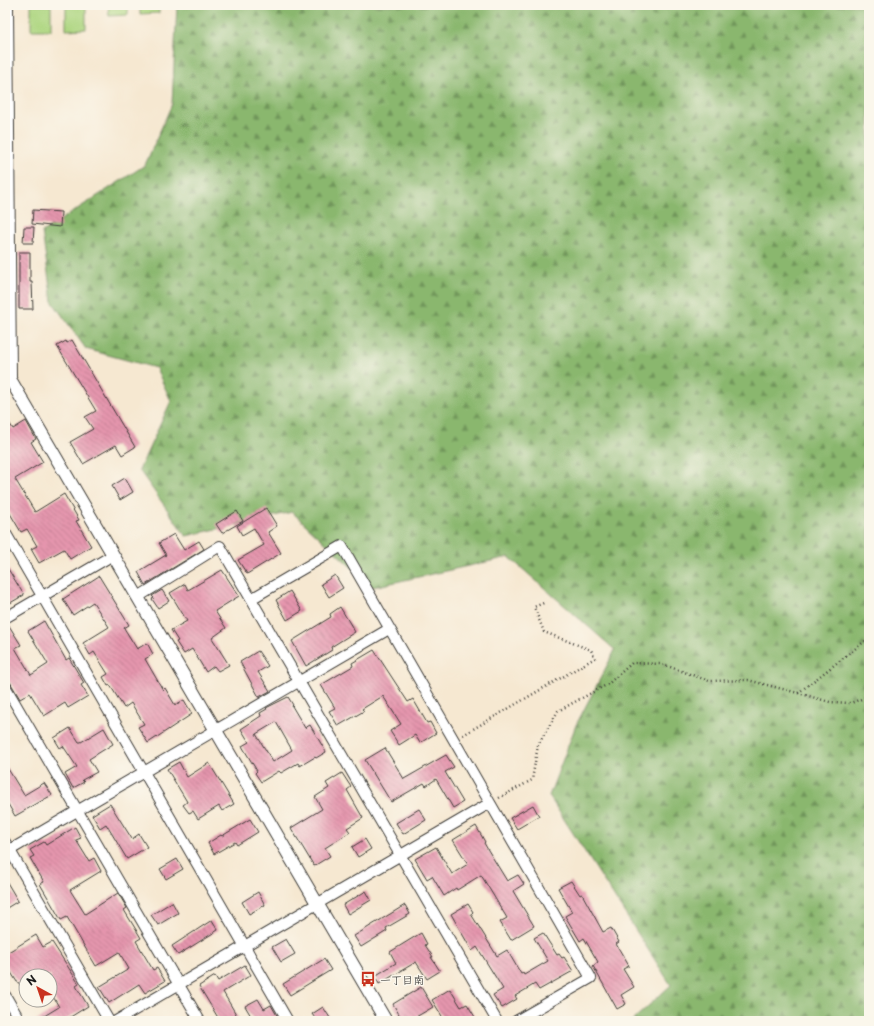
<svg xmlns="http://www.w3.org/2000/svg" width="874" height="1026" font-family="'Playpen Sans','Klee One',sans-serif">
<style>
.green{fill:#add680;stroke:#64794e}
.forest{fill:url(#forest-firs);stroke:#536a45}
.building{fill:url(#building-back-hatch);fill-rule:evenodd}
.lines{fill:none;stroke-linecap:round;stroke-linejoin:round}
.minor-casing{stroke:#3d3b37;stroke-width:12}
.tertiary-casing{stroke:#3d3b37;stroke-width:14}
.path{stroke:#3d3b37;stroke-width:2.5;stroke-dasharray:1 3;stroke-linecap:butt}
.minor{stroke:#fff;stroke-width:10}
.tertiary{stroke:#fff;stroke-width:12}
.labels{text-anchor:middle;dominant-baseline:central;stroke-width:3;stroke-linejoin:round;paint-order:stroke}
.poi-label{font-size:11px;fill:#1c1c1c;stroke:#fbf7ec;text-anchor:start}
</style>
<defs>
<pattern id="forest-firs" width="22" height="20" patternUnits="userSpaceOnUse"><rect width="22" height="20" fill="#8ab76e"/><path d="M5 1l3.5 6h-7zM16 11l3.5 6h-7z" fill="#70945a"/></pattern>
<pattern id="building-back-hatch" width="6" height="6" patternUnits="userSpaceOnUse"><rect width="6" height="6" fill="#e595ad"/><path d="M-1 5l2 2M0 0l6 6M5-1l2 2" fill="none" stroke="#b9798c"/></pattern>
</defs>
<rect width="100%" height="100%" fill="#fbf7ec"/>
<filter id="ink" filterUnits="userSpaceOnUse"><feTurbulence type="fractalNoise" baseFrequency=".025" numOctaves="2"/><feDisplacementMap in="SourceGraphic" scale="8" xChannelSelector="R" yChannelSelector="G"/><feConvolveMatrix kernelMatrix="1 2 1 2 8 2 1 2 1" color-interpolation-filters="sRGB"/></filter>
<filter id="wash" filterUnits="userSpaceOnUse"><feTurbulence type="fractalNoise" baseFrequency=".012" numOctaves="4" result="noise"/><feDisplacementMap in="SourceGraphic" scale="16" xChannelSelector="R" yChannelSelector="G"/><feGaussianBlur stdDeviation="0.9" result="paint"/><feColorMatrix in="noise" values="0 0 0 0 0 0 0 0 0 0 0 0 0 0 0 0 0 1.4 0 .05"/><feComposite in="paint" operator="in"/></filter>
<g filter="url(#wash)">
<rect width="100%" height="100%" fill="#f6e8d1"/>
<path class="green" d="M31,5H51V30H31Z
M66,5H86V29L66,30Z
M108,5H128V15L109,16Z
M140,5H159V13L140,14Z"/>
<path class="forest" d="M177,5H869V1021H632L671,985L549,796L576,725L615,650L509,557L373,587L292,512L186,536L139,470L171,401L156,368L86,349L52,301L42,232L145,165L172,104Z"/>
<g id="blocks">
<path class="building" d="M33,210L61,212L60,227L32,224Z
M24,227H34L33,243H23Z
M19,252H30V282H32L33,309H19Z
M72,340L135,447L122,455L116,445L83,464L70,442L93,429L85,417L96,411L57,346L66,341L67,343Z
M5,416L13,429L26,421L36,439L31,442L43,462L15,479L35,512L64,494L79,520L76,521L91,546L70,559L64,549L39,563L31,549L37,546L27,529L21,532L5,505Z
M125,478L133,492L120,500L112,486Z
M266,508L277,526L268,532L281,553L247,574L238,560L264,545L254,528L242,535L237,526Z
M237,511L243,521L222,533L216,524Z
M174,534L184,550L199,541L204,549L145,585L138,572L166,555L159,543Z
M5,564L24,595L5,606Z
M222,570L239,596L215,611L226,628L212,638L229,665L218,671L214,666L206,672L192,649L184,654L176,642L178,641L171,630L187,621L170,593L185,584L188,590Z
M335,575L343,588L329,597L321,584Z
M99,576L129,625L124,628L137,649L147,643L153,654L145,659L163,690L165,688L175,705L184,700L192,714L148,743L138,727L144,724L131,703L124,708L110,685L108,686L103,677L108,674L94,652L90,655L83,643L109,627L93,602L73,615L63,599Z
M162,590L169,601L158,608L152,599L154,598L152,596Z
M290,591L302,611L287,620L276,600Z
M340,607L355,632L331,647L332,650L306,666L292,641L331,617L330,614Z
M44,621L66,660L69,658L84,683L81,685L88,696L68,708L65,703L44,716L30,693L20,699L10,682L5,680V624H8L21,645L15,648L31,675L48,664L28,631Z
M374,650L408,702L413,699L427,723L430,722L436,733L420,743L415,735L399,745L390,731L401,724L383,696L362,709L364,711L338,726L329,711L335,708L321,685L353,666L352,663Z
M258,651L268,666L258,672L270,691L259,697L240,662Z
M288,697L293,705L292,706L305,728L310,725L326,752L316,758L315,757L300,766L298,763L281,773L279,771L261,782L255,773L257,771L242,746L249,742L241,729L261,716L260,713L267,709L266,708ZM276,722L292,750L273,762L256,734Z
M70,728L79,742H81L104,728L113,744L89,759L97,772L82,780L84,782L73,788L65,774L77,767L63,746L60,748L54,738Z
M385,748L404,779L446,755L454,767L445,772L463,802L453,808L436,779L426,786L424,783L391,802L365,760Z
M179,762L187,777L209,763L234,804L222,811L219,806L198,819L193,811L189,813L183,805L187,802L186,800L167,769Z
M5,764L24,795L44,783L52,795L15,816L5,799Z
M342,773L351,787L347,790L363,818L347,828L350,832L325,848L330,856L314,866L291,828L322,809L315,797L329,788L326,783Z
M110,804L132,839L139,834L147,847L127,859L106,824L100,828L92,815Z
M533,805L539,816L517,829L510,818Z
M419,809L426,820L403,834L396,823Z
M250,819L258,832L237,845L235,842L214,854L208,843L221,835L222,836Z
M476,826L485,842L484,843L488,850L507,881L518,875L524,884L513,891L534,926L511,940L500,922L507,918L481,875L457,890L456,888L444,896L432,876L427,879L415,859L436,847L452,874L468,864L453,840Z
M75,827L81,838L76,840L89,861L94,858L101,871L70,890L85,914L118,893L127,908L124,910L141,938L136,941L153,970L157,968L165,981L145,993L139,984L109,1003L99,987L129,969L119,952L96,966L67,917L61,920L40,884L44,882L30,858L34,856L30,850L44,842L46,845Z
M365,839L371,849L358,857L352,847Z
M177,859L183,869L166,879L160,869Z
M5,879L18,901L5,909Z
M571,881L580,895L582,894L603,932L611,928L619,942L616,944L629,966L623,969L634,987L621,995L626,1004L617,1009L593,966L598,962L584,938L580,941L565,916L572,912L558,888Z
M366,891L371,900L348,914L343,905Z
M258,892L265,905L249,914L242,902Z
M172,902L178,913L158,925L151,915Z
M468,904L473,912L471,914L497,956L507,950L521,974L523,973L524,975L548,961L534,938L543,933L557,955L559,954L562,958L564,957L573,971L539,990L535,984L515,996L517,999L502,1008L493,995L503,989L477,947L472,951L451,914Z
M405,905L410,914L386,928L387,931L361,947L354,936Z
M212,920L218,930L178,955L172,946Z
M421,933L427,944L425,945L433,957H431L440,971L427,979L416,962L379,984L375,976L396,963L390,952Z
M36,935L43,947L52,942L79,984L76,986L88,1006L64,1021H36L59,1007L50,991V976H26V994L18,982H17L5,963V954Z
M286,939L295,954L281,962L272,947Z
M324,959L331,970L290,995L283,984Z
M245,965L251,975L223,992L240,1021H220L199,986L215,976L218,981Z
M421,987L433,1007L409,1021H403L393,1004Z
M450,989L461,1007L467,1004L475,1017L469,1021H445L432,1000Z
M258,999L264,1009L271,1005L279,1019L275,1021H254L245,1006Z
M323,1007L332,1021H317L312,1014Z"/>
</g>
</g>
<g filter="url(#ink)">
<use href="#blocks" fill-opacity="0" stroke="#3d3b37" stroke-width="1"/>
<g class="lines">
<defs>
<path id="minor" d="M5,532L288,1021
M138,597L220,546L497,1021
M251,599L342,546L591,978L516,1021
M5,618L113,555
M5,686L200,1021
M5,842L109,1021
M5,853L389,629
M5,995L20,1021
M116,1021L490,803"/>
<path id="tertiary" d="M7,5L10,379L386,1021"/>
</defs>
<use href="#minor" class="minor-casing"/>
<use href="#tertiary" class="tertiary-casing"/>
<path class="path" d="M798,693L830,702L851,703L869,696
M463,735L595,658L591,650L544,632L534,607L546,602
M499,798L532,780L538,745L558,711L608,684L632,663L662,664L709,681L748,680L798,693L869,638"/>
<use href="#minor" class="minor"/>
<use href="#tertiary" class="tertiary"/>
</g>
</g>
<defs>
<symbol id="bus-bare" viewBox="-9 -9 18 18"><path d="M-5-6H5V4H4V6H2V4H-2V6H-4V4H-5ZM-3.5-4V0h7V-4ZM-3.5 1.2v1.5H-2V1.2ZM2 1.2v1.5H3.5V1.2Z" fill="#c8321e" stroke="#fbf7ec" stroke-width="2.5" paint-order="stroke"/></symbol>
</defs>
<g fill-rule="evenodd">
<use href="#bus-bare" x="357" y="968" width="22" height="22"/>
</g>
<g class="labels">
<g class="poi-label">
<text x="380" y="979">一丁目南</text>
</g>
</g>
<rect width="874" height="1026" fill="none" stroke="#fbf7ec" stroke-width="20"/>
<g transform="translate(38 988) rotate(320)"><circle r="19" fill="#fbf7ec" stroke="#a29f99"/>
<path d="M0-3L7 15L0 10L-7 15Z" fill="#c8321e"/>
<text y="-6" font-size="11" font-weight="bold" text-anchor="middle" fill="#1c1c1c">N</text>
</g>
</svg>
